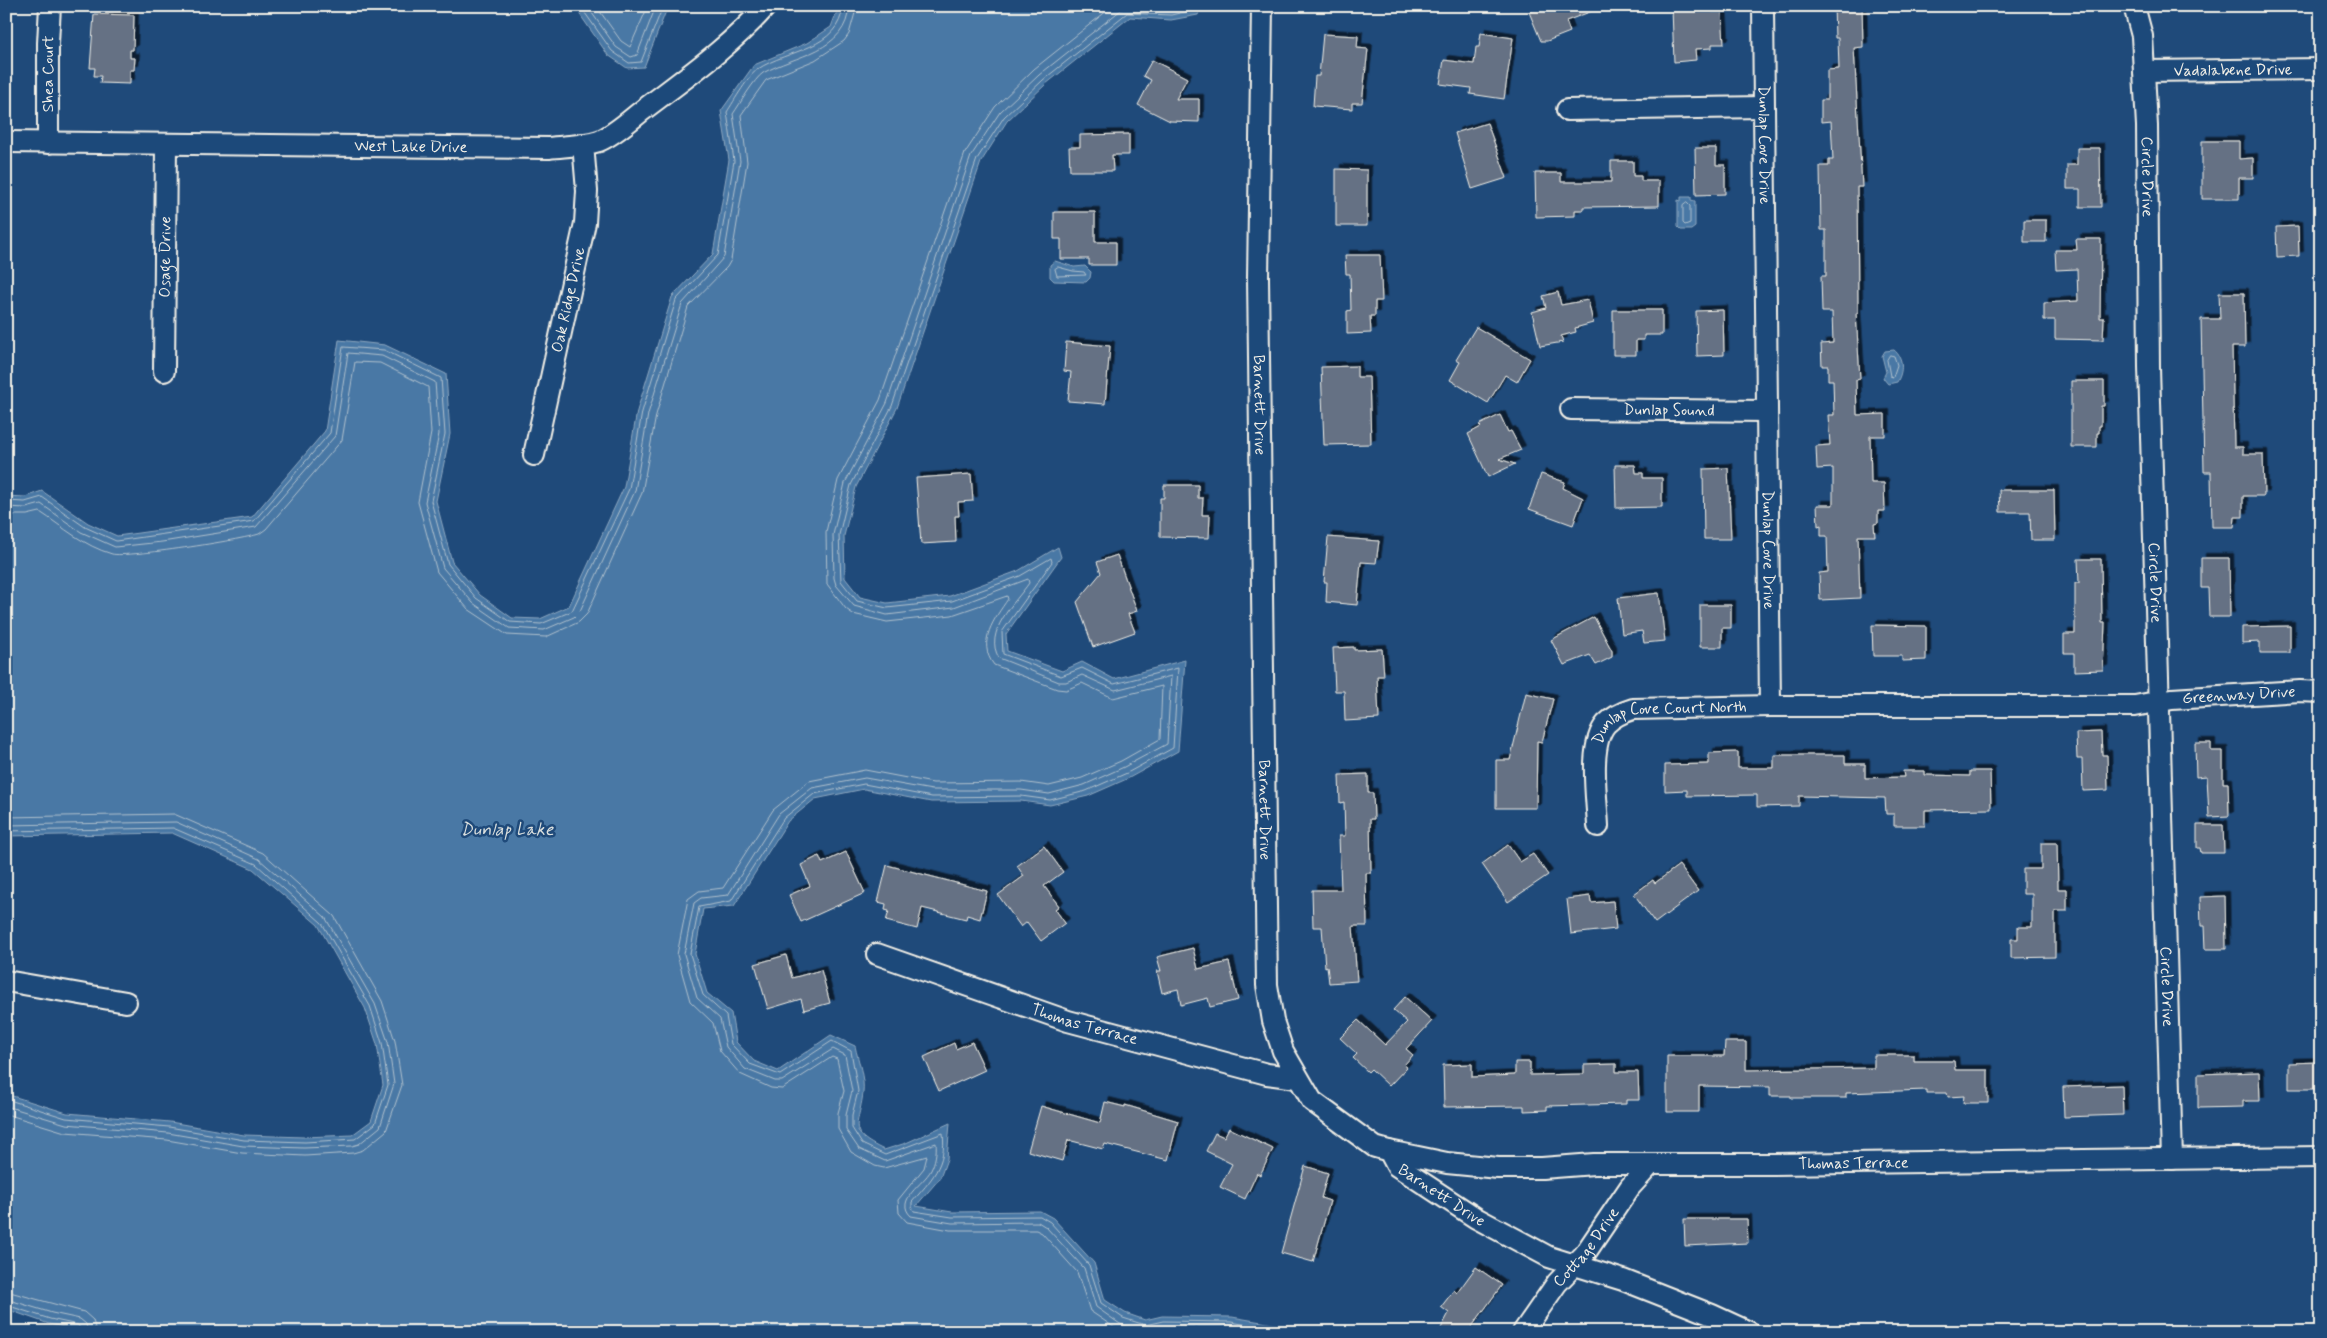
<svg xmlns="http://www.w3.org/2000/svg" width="2327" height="1338" font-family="Mynerve,sans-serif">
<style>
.water{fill:#4a78a5;stroke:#8ea8c0}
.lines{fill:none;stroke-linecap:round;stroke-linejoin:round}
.shore{stroke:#b0c1cd;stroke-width:1}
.building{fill:#657184;stroke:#f4f1e8;filter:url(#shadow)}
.minor-casing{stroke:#f4f1e8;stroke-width:24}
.minor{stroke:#1f4a7a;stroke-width:20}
.labels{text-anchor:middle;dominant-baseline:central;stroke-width:5;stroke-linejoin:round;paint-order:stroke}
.street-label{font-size:16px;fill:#f4f1e8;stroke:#1f4a7a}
.water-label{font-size:18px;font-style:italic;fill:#dadfde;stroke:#1f4a7a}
</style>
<defs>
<filter id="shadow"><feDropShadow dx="4.5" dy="-4.5" stdDeviation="0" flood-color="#0009"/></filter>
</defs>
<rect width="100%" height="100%" fill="#1f4a7a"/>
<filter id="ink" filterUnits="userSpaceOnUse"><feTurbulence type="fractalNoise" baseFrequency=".02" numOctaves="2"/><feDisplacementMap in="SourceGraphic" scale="10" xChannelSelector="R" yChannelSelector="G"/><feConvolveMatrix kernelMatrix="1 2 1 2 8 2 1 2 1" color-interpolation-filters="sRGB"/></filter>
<g filter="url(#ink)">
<path class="water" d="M574,6H668L644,67L627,68L608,55Z
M839,6H1201L1198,15L1171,20L1130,17L1046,84L1007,121L981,162L897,408L856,487L844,536L845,578L860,597L887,603L950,596L1018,571L1058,547L1061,557L1006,634L1007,651L1062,671L1082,662L1114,679L1185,660L1178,751L1129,778L1088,796L1050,805L1021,801L931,802L864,789L815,799L788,821L734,906L703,909L695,954L707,993L731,1013L736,1042L754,1061L778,1071L831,1035L855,1046C858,1060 865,1079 863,1093C859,1127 845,1131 884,1150L906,1143L950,1123L947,1159L940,1178L916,1206L952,1212L1040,1211L1053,1218L1094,1263L1105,1300L1125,1313L1145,1320L1162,1316L1232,1317L1297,1328L1298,1332H89L49,1324L6,1309V1094L67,1113L170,1122L244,1135L304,1137L352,1135L371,1121L383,1085L377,1044L365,1008L318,925L253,869L172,833L6,836V496L25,497L42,491L88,523L117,536L252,517L325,431L339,340L385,345L446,374L450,434L436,501L452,562L480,595L512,618L540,619L569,606L624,487L637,411L672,297L713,254L729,160L721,111L754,65L807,43L831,27Z
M1681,197H1691V200L1695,201V227L1691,230H1681L1678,227V200L1681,201Z
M1055,261L1074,267L1085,266L1091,272L1090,278L1086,282L1054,281L1050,277V265Z
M1894,350C1904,358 1903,372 1897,382L1888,384L1883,378L1886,372L1882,356L1885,351Z"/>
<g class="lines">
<path class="shore" d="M580,6L612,51L629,63L641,62L663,6
M587,6L616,47L631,57L637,55L656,6
M596,6L621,41L630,47L648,6
M1113,6L1034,69L995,107L965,153L880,400L838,480L826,532L827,584L846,609L853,614L887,622L952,615L1007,596L1008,599C995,618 976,642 994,665L1057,689L1066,690L1082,683L1113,698L1162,686L1160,739L1121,761L1082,778L1049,786L1021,782L933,783L865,770L809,781L773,810L723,888L699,891L688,899L677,955L690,1001L713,1023L720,1051L740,1074L771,1088L782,1089L832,1057L837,1059L844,1091L838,1113V1129L851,1152L875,1166L884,1168L927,1156L924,1168L898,1200L899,1213L907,1222L950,1230H1036L1042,1233L1077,1272L1090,1311L1121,1332
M1126,6L1039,75L1000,112L971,156L887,403L845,483L833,535L834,578L836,585L854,606L887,615L954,607L1028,579L1029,583C1015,603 983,632 999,658L1059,682H1066L1082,675L1115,690L1171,676L1167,744L1124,767L1084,785L1049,794L1021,790H932L865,778L812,788L779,814L728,895L701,898L694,903L684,954L697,998L720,1019L726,1047L745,1069L775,1081H782L833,1049L845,1055L852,1091L846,1115V1130L859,1149L885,1161L936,1143C937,1152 935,1162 931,1170C924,1184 894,1200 911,1216L952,1223L1038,1222L1046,1227L1084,1268L1096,1307L1120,1324L1145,1331L1163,1327L1230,1328L1250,1332
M1196,6L1193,10L1171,15L1127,13L1043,80L1004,117L977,159L892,406L851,485L839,535L841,581L857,601L887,608L952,601L1020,576L1051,558L1052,562L1002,632L1003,654L1061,676L1082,668L1114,684L1178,668L1173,748L1127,773L1086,791L1050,800L1021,796L932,797L864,784L814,794L784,818L731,901L699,907L690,954L703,995L726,1016L731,1044L750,1064L780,1075L832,1041L851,1051L858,1091L852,1115V1128L862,1144L885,1155L943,1133C947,1165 931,1180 912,1202V1207L914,1211L952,1217L1040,1216L1050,1222L1089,1265L1101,1303L1123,1318L1145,1325L1163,1321L1231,1322L1287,1332
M1687,203L1690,206V223L1685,225L1683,223V206Z
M1058,267L1073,271L1084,272L1086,275L1057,276L1055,269Z
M1890,355L1894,356L1897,365L1893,377L1890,376L1887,360Z
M6,501L25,502L42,497L85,527L116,541L254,521L330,433L343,347L384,350L441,378L445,434L431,501L448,564L476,598L510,622L541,624L572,611L629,489L642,412L676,300L718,255L734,161L727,112C734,101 749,75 758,69C788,49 839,50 843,6
M6,507L26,508L41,504L81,532L115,547L162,542L256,527L335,436L348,353L382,356L435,382L439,434L425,502L443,568L473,603L509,628L544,630L574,617L580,611L635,491L648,414L682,304L724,257L740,161L733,114C740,104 754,79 763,73C795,55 847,52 849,6
M6,515H27L40,512C63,527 84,546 112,554C127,558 241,540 259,534L266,529L342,440L355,362L380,363L428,387L431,433L418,502L437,572L468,609L507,635L546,637L579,622L587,614L642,493L656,415L688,307L727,267L731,260L747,162L741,115L766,80L815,60L844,41L849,34L857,6
M6,817L174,814L263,853L334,916L382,1001L395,1041L402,1085L386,1131L363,1150L353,1153L305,1156L242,1153L167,1140L65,1132L6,1114
M6,825L176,822L259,859L325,917L375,1004L388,1042L394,1084L380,1127L359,1144L352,1146L304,1148L243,1146L168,1133L66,1124L6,1106
M6,831L173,828L256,864L322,923L370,1006L382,1043L388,1085L375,1124L355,1139L305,1142L244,1140L169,1127L66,1118L6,1099
M6,1291L84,1312L93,1320L96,1332
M6,1299L52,1313L80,1319L86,1324L88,1332
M6,1305L50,1319L78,1325L82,1332"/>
</g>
<path class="building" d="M1544,6H1599L1600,8L1566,21L1570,32L1547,41H1541L1529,12Z
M1684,6H1706L1712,8V12H1722L1724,44H1712V48L1695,49L1696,60L1674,62L1672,9H1684Z
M1834,6H1862L1863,47L1854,48L1862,187H1857L1858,313H1856L1860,379L1856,380L1857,415L1885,414V436H1870L1871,483H1884L1885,511H1878V523L1874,524L1875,536H1858L1860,598L1820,600L1819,573L1828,572L1827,536H1821V525L1818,526L1817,505H1833V468L1817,469L1816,446L1830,445L1828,415H1834L1833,380H1828V366H1822L1821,344L1833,343L1832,312H1822L1821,276H1826V230H1821L1820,166H1829V160H1833L1831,121L1821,122V100H1827V70L1839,69L1838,38H1835Z
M94,14L134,15L133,50H130V58H135L134,70H130V84L100,83L101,76H94L95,68H90Z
M1481,33L1513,38L1504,99L1470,94L1471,88L1440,84L1444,60L1474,64L1476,47H1479Z
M1323,34L1358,36L1357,48L1368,49L1362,103H1352V109L1313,106L1315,76H1319Z
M1152,60L1187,78L1176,99H1199V122L1170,121L1138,105L1151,80L1143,76Z
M1487,123L1507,178L1472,189L1455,133Z
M1129,134V155H1112L1113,171H1070L1069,147H1080V135Z
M2202,141H2239V159L2253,158V178H2239V199H2202Z
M1695,148H1716V165H1725V194L1696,195Z
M2077,148H2100L2101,207H2080V189H2067V165H2077Z
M1611,161H1633V176H1641V181H1659V206L1583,207V210H1575V216L1536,217L1535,173H1561V182H1611Z
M1336,169L1367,170V226H1336Z
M1054,212H1095V242H1116V265H1089V259H1061V239H1054Z
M2024,220H2046V242H2024Z
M2298,226L2299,256L2277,257L2276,227Z
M2076,239H2101L2100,318H2104L2103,340L2055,339V320H2044V303L2078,301L2077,269L2056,270L2055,250H2077Z
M1345,255H1380L1382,301H1375V316H1370L1371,333L1347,334V311L1351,310L1350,274H1346Z
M1558,292L1561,305L1588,300L1593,323L1575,328L1576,332L1561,336L1563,342L1540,346L1532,312L1546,308L1543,296Z
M2219,293H2244L2245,347H2232L2234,447H2243V454H2263L2264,496H2243V517H2235L2234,527H2212L2211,472H2204L2201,319H2220Z
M1613,310H1662V335H1644V340H1636V355H1613Z
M1723,310L1724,355L1697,356L1696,311Z
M1476,327L1530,359L1517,382L1505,375L1488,403L1450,380L1460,362L1456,360Z
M1066,342L1110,346L1105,404L1068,401L1071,372L1064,371Z
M1357,366V377H1369L1371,444L1324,445L1321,367Z
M2071,381H2104V406H2101V426H2099V433H2097V447H2071Z
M1500,415L1508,432L1511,431L1521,450L1499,459L1515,464L1488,477L1468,434L1481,427L1479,425Z
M1615,465H1635L1636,473H1643V478H1662V507L1616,508Z
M1728,468L1731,539H1704L1703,469Z
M971,474L973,501L958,502L959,516H955L956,542L921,544L916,478Z
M1541,474L1565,482L1563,488L1583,498L1573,525L1529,509Z
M1164,485H1198V498H1203L1202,515H1210L1209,538L1160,537V498H1164Z
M1999,490H2054L2055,540H2031L2030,512H2000Z
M1328,537L1379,541L1376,563L1361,562L1357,605L1326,602L1327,582H1324Z
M1117,555L1137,611L1128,614L1135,632L1093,647L1077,602L1101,573L1097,562Z
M2201,558H2229L2230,617H2209L2208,588H2201Z
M2078,559H2101L2102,623H2105L2103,670L2074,671V653H2064V634H2075V583H2079Z
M1659,593L1665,641L1644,643L1642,631L1622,634L1618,598Z
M1700,605H1731V628H1722V647H1700Z
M1594,617L1612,651V657L1596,665L1590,655L1564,665L1551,640Z
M1872,625L1926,626V660L1902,661V656H1873Z
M2290,626V653H2260V642L2242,643V627Z
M1354,647V650L1382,649L1384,676H1377L1379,719L1345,721L1344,691H1335L1333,648Z
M1526,693L1553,699L1542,742L1537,741L1536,808H1496V760H1510Z
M2101,732L2102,755H2107L2108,790L2083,791L2082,759H2077L2076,733Z
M2195,743H2211V751H2223V783H2228L2229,816L2209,817L2207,776L2196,777Z
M1738,752V768H1774V755H1845V764H1865V778L1904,777L1903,771H1925V775L1970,776V771H1990L1991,809L1925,810V826H1894V814H1886L1885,798L1799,796V806L1757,807V795L1687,796V790L1665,791V765L1709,764V753Z
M1368,774V793H1373L1374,819H1370L1371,873H1366L1367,926H1353L1357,981L1329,983L1327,966L1325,967L1322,927H1313L1312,890H1341L1339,836H1345L1344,802L1340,803L1339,775Z
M2197,825H2223L2224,853H2201L2200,848H2197Z
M2041,843H2057L2058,889H2067V911H2055V957L2011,958V939H2018V927H2032V894H2023V869H2041Z
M1508,845L1520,862L1533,854L1548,875L1508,902L1482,864Z
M1044,846L1063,872L1044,886L1059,906L1055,909L1065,923L1041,941L1027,922L1021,927L998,895L1024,876L1017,866Z
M846,852L865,893L801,922L789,895L810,886L801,865L819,856L822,863Z
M887,865L987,891L980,919L967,915L966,919L922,908L917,929L886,921L889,911L885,910L886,904L878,902Z
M1679,865L1698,891L1655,923L1634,894L1653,880L1655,883Z
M1590,896L1591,903L1613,901L1616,929L1571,934L1567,899Z
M2225,896L2226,949H2205L2204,926H2201L2200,897Z
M1193,948L1198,969L1229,962L1238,1000L1210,1007L1208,998L1181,1005L1178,989L1162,993L1157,971H1161L1157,957Z
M786,955L792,978L821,970L830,1003L804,1010L801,999L768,1009L755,964Z
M1405,997L1432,1021L1406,1049L1413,1055L1404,1065L1407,1067L1389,1086L1371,1069L1368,1072L1353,1058L1357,1054L1340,1038L1358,1020L1385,1045L1407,1022L1393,1010Z
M972,1042L985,1070L939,1091L924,1057L954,1043L956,1049Z
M1725,1042H1746V1070L1874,1068V1055H1914V1061H1954L1955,1070H1988V1103H1963L1964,1096L1948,1097L1947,1093H1926V1090L1846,1093V1098H1791V1096H1770V1087L1699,1086V1112H1667V1056H1724Z
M1515,1062H1530V1075L1584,1074V1065L1616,1064V1072H1638L1639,1100H1626V1104L1547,1106V1110L1524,1111V1106L1444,1107L1443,1065L1472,1064V1077L1515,1075Z
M2321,1062V1089H2289V1063Z
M2259,1072L2260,1101H2243V1107L2198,1108V1074Z
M2122,1085L2123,1115L2064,1117L2063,1087Z
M1105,1102L1125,1107V1105L1178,1121L1168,1160L1105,1144L1103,1149L1068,1140L1062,1161L1028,1151L1041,1106L1100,1123Z
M1229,1128L1273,1149L1260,1175L1257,1173L1245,1199L1220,1187L1232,1164L1206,1151L1215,1133L1224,1137Z
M1305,1166L1328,1173L1321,1198L1330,1201L1313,1262L1281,1253Z
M1684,1219H1747L1748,1243L1685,1246Z
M1476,1267L1502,1285L1468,1332H1439L1449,1313L1441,1307L1454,1290L1457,1293Z"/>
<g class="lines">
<defs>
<g id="minor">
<path id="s1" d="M1262,6L1258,278L1267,985L1273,1021L1283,1051L1312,1101L1375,1147L1389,1151L1397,1166L1476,1218L1549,1257L1623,1280L1712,1315L1749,1332"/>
<path id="s2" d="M1763,6L1770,706"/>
<path id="s3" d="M2134,6L2142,36L2147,126L2149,367L2172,1159"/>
<path id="s4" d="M2144,71L2321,69"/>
<path d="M1567,110L1763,107"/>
<path id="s5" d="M6,142L549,148C565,146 584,146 599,141C614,135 630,120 643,110C685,78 731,46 766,6"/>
<path id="s6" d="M48,143V43L50,6"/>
<path id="s7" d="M164,371L166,145"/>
<path id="s8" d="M1571,409L1766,411"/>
<path id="s9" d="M534,455L585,223L587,191L583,144"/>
<path id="s10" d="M1598,826C1597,799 1588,745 1606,724C1614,716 1623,712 1633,709L1770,706H2135L2172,699L2300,691L2321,692"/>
<path id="s11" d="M877,954L1068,1021L1267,1074L1297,1078"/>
<path d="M6,981L126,1002"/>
<path id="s12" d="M1389,1151L1447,1163L1498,1168H1542L1594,1164H1774L2321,1157"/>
<path id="s13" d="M1523,1332L1557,1283L1584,1255L1630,1187L1651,1164"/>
</g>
</defs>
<use href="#minor" class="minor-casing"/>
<use href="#minor" class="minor"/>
</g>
</g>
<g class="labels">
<g class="street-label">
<text stroke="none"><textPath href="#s4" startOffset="89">Vadalabene Drive</textPath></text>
<text stroke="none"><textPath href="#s6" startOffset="69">Shea Court</textPath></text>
<text stroke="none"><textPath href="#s2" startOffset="139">Dunlap Cove Drive</textPath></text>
<text stroke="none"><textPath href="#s5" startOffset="405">West Lake Drive</textPath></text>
<text stroke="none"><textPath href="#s3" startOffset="172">Circle Drive</textPath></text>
<text stroke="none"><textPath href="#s7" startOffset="114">Osage Drive</textPath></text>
<text stroke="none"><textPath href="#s9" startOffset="159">Oak Ridge Drive</textPath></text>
<text stroke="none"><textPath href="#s1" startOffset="399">Barnett Drive</textPath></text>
<text stroke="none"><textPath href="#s8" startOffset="98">Dunlap Sound</textPath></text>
<text stroke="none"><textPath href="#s2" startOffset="544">Dunlap Cove Drive</textPath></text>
<text stroke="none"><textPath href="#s3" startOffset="578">Circle Drive</textPath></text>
<text stroke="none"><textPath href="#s10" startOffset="742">Greenway Drive</textPath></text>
<text stroke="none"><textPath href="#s10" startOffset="166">Dunlap Cove Court North</textPath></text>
<text stroke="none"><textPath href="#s1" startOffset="804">Barnett Drive</textPath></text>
<text stroke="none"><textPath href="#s3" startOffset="982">Circle Drive</textPath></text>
<text stroke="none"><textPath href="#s11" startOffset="219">Thomas Terrace</textPath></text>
<text stroke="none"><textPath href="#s12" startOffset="466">Thomas Terrace</textPath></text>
<text stroke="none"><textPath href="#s1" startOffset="1268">Barnett Drive</textPath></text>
<text stroke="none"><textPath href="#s13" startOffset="106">Cottage Drive</textPath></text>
</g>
<g class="water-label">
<text x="507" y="830">Dunlap Lake</text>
</g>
</g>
<rect width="2327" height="1338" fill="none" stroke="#1f4a7a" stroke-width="25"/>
<rect x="12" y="12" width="2302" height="1313" fill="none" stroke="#f4f1e8" stroke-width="2" filter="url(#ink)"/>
</svg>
